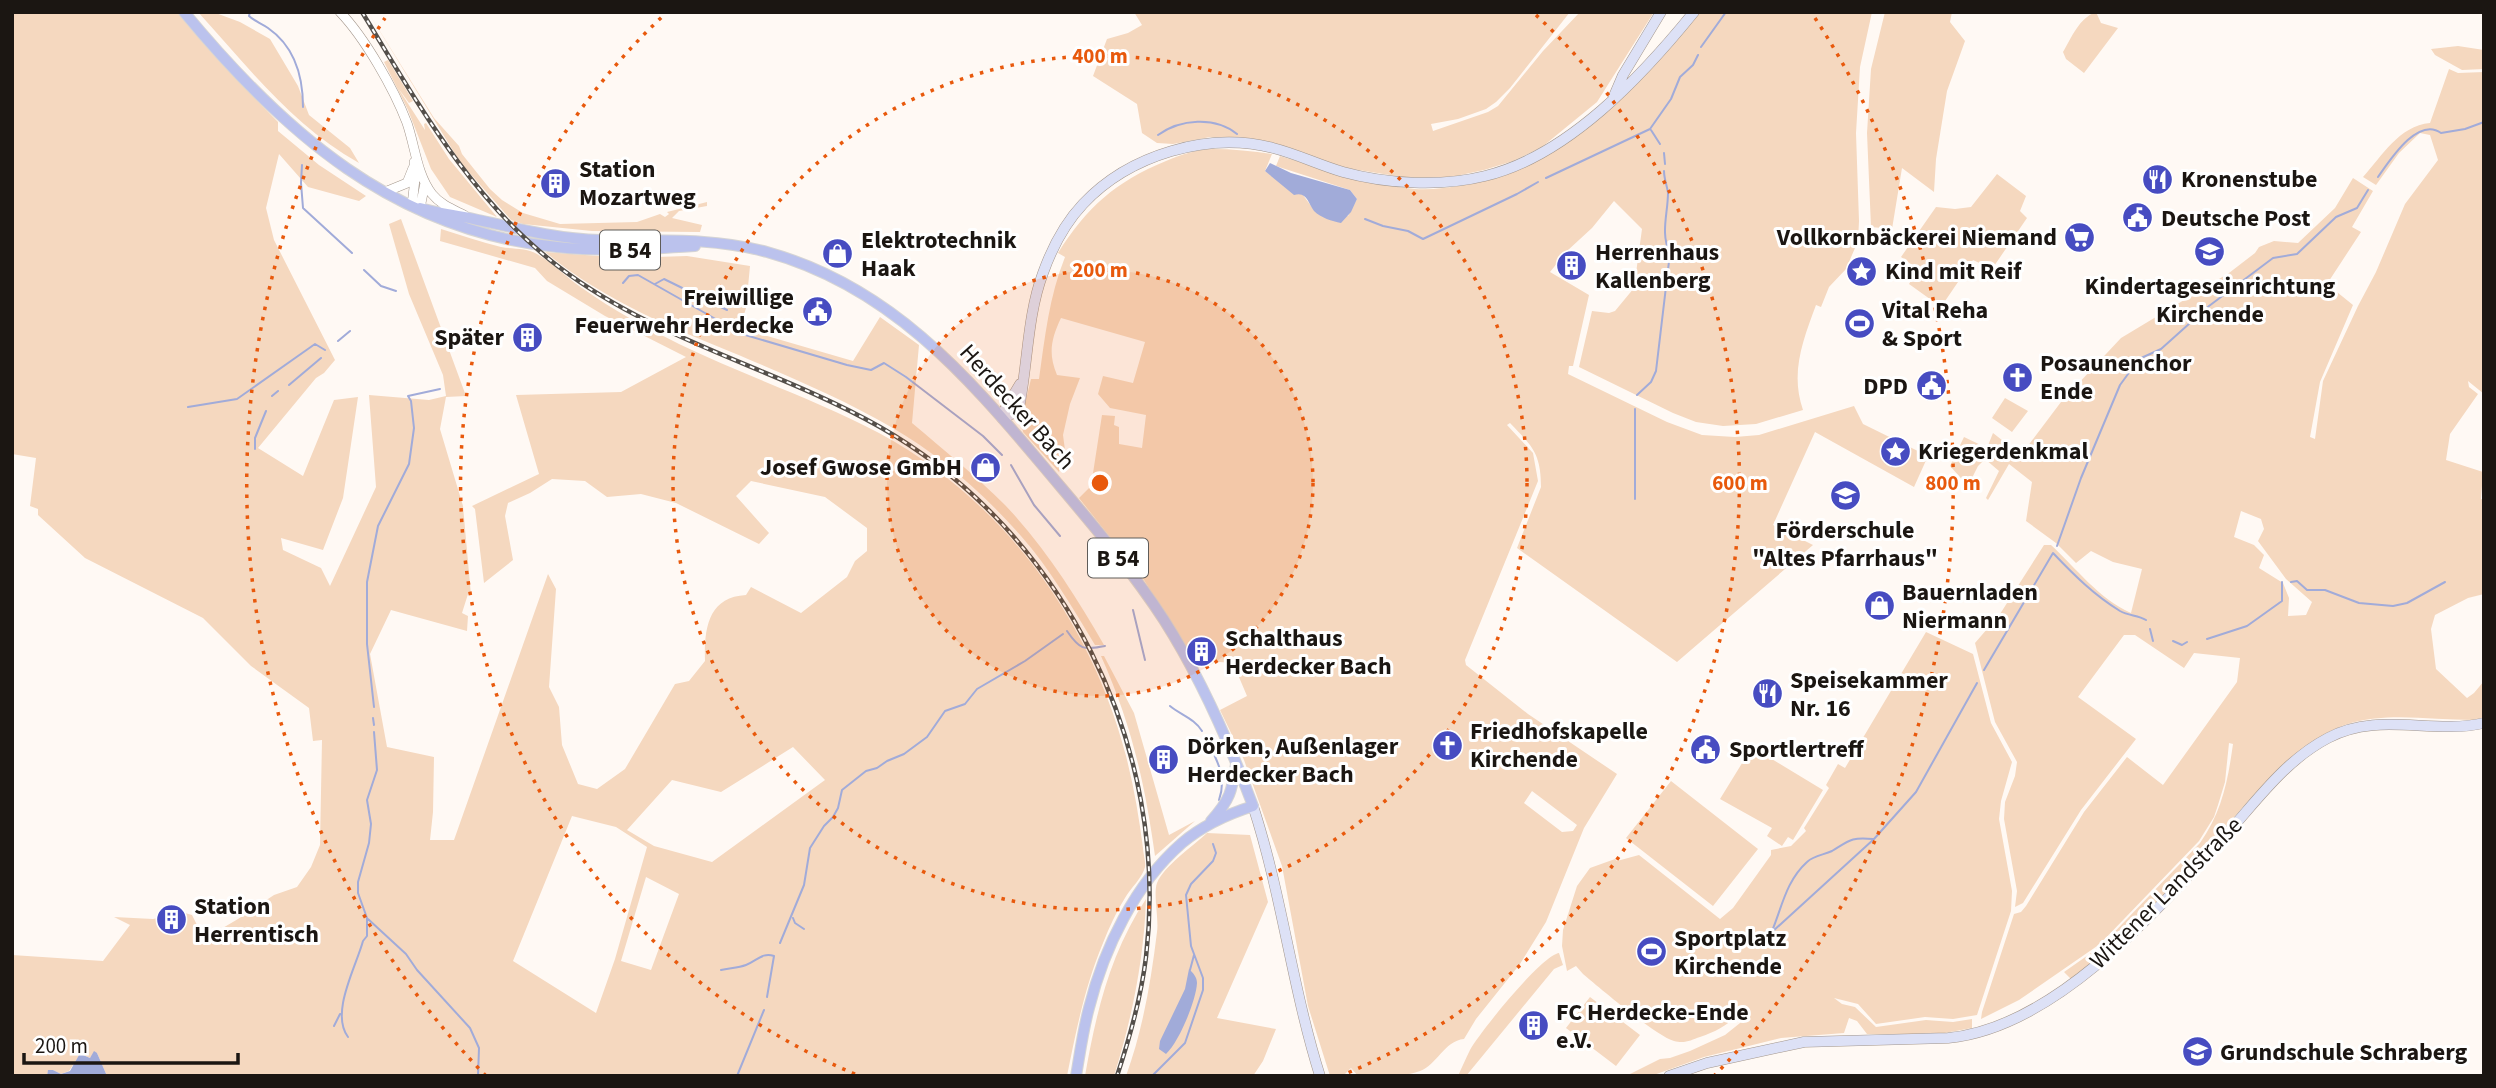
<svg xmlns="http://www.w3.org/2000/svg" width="2496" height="1088" font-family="'Source Sans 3',sans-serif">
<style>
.green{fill:#f5d8bf;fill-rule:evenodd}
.water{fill:#a1abd9}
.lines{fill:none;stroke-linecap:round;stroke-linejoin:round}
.stream{stroke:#a1abd9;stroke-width:2}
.tertiary-casing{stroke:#a3968b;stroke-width:10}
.secondary-casing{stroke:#a3968b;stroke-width:11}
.primary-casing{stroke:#d6d5d4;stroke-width:12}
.tertiary{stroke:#fff;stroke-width:9}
.secondary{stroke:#dde1f6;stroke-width:10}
.primary{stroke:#bbc2ed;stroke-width:10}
.rail-casing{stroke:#544f4a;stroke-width:4.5}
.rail{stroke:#fff;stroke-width:2;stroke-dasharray:5;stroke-linecap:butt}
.ring{fill:none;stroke:#e8590c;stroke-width:3.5;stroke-dasharray:3.5 7}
.labels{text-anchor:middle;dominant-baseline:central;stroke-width:6;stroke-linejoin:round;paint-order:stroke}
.shield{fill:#fff;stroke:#5f5c59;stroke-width:2}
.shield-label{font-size:23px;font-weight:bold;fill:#1b1612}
.poi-label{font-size:24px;font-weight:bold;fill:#1b1612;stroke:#fff;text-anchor:start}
.street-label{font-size:24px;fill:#1b1612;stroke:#fff}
.centre{fill:#e8590c;stroke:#fff;stroke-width:3.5}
.ring-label{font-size:21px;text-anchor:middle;font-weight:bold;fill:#e8590c;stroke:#fff;stroke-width:6;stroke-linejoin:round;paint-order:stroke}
</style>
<rect width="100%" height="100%" fill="#fff9f4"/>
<path class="green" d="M12,12H181L244,87L278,122V131L319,165L366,196L359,201L308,187L279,154L266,208L274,240L335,360L324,373L316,378L258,448L303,476L334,400L358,397L343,498L323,550L281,538L283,550L321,568L330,586L376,487L369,395L429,400L446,396L443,375L409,294L389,224L401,219L466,396L446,397L440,429L463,506L471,595L468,594L462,613L468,616L467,631L391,610L370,654L387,747L434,757L433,812L430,840H454L548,574L556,589L549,687L559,707L562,745L578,784L597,789L625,769L675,684L689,681L705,661C704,629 708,597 746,595L751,587L801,613L847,577L855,561L867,551V528L825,497L751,481L736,496L769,533L759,544L676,503L641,494L607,497L585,481L552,479L530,493L508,503L505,516L513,560L484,583L475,509L472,506L539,474L516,395L621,392L686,357L605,316L547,281L535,268L440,241L441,229C461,235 481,242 501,247C512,249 528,248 537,254C553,263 567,278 582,288C613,310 645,327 679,344C745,376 815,399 879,433C1003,500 1091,621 1126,756C1134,787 1139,817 1143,848C1143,853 1146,862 1145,867C1143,877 1130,889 1125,898C1116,912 1109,928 1103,943C1085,986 1076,1031 1067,1076H107L97,1053L90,1058L83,1055V1050L69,1071L61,1074L53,1070L48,1071L47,1076H12V955L103,961L130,925L114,917L153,919L185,913L192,915L204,939L238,919L274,895L297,887L311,867L320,845L322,740L313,741L309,708L251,666L203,618L85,558L38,515V509L30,506L36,458L12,454ZM793,747L825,780L712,862L654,846L627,830L672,780L721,792ZM572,816L616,827L647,847L615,959L596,1013L513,961ZM646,877L679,894L651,970L621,961Z
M198,12H213L240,22L270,39L298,86L309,115L350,148L359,163C293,126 248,67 198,12Z
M368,12L434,118L459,146L462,154L490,189L502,200L523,213L560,224L637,222L660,214L665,217L669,214L667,212L707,202V206L679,211L672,218L702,225L700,232L592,231L523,224L511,220L460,162Z
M1134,12H1570L1510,88L1496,102L1486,109L1458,119L1431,124L1433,131L1488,112L1498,106L1543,51L1580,12H1654L1597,102L1542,147L1513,161L1484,170L1451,177L1415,179L1346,168L1275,144L1210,137L1173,144L1157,143L1142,133L1137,104L1093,76L1107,39L1128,33L1142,25Z
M1698,12H1872L1860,67L1856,133L1859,221L1858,241L1846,269L1829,287L1821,307L1816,305C1803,340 1790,373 1803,410L1756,424L1723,426L1696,422L1673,413L1579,367L1592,311L1609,313L1615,311L1634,288L1642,229L1614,201L1592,228L1567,251L1550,272L1589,295L1573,366H1569L1568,374L1667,422L1702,435L1735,437L1759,435L1854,406L1863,424L1928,456L1914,487L1815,432L1773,525L1813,545L1677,662L1517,548L1541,487C1541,453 1532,446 1510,423L1507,425L1533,453L1538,481L1465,660L1466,665L1528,714L1617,774L1584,828L1546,922L1520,964L1476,1019L1464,1039C1444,1041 1437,1065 1420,1071C1401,1078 1377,1076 1358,1076L1351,1068L1343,1076H1330L1308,1006L1282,866L1244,760L1220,710L1247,696L1233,663L1193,660L1144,580L1079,498L1091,486L1102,415L1115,416L1114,425L1119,427V444L1142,448L1146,415L1110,408L1098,394L1103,376L1133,383L1145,342L1061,318C1051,339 1048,354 1057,375L1080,378L1070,404L1063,435L1065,450L1059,472L1023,432L1021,420L1031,379H1039C1045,337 1049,297 1065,257L1058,253C1087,207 1115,182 1166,161C1180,155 1198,149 1213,149C1232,149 1253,151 1272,154L1265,171L1303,195L1314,210L1348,216L1357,199L1350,190L1276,166L1280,156C1324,169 1369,185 1415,189C1430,190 1448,188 1463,185C1569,168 1630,88 1698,12ZM1532,791L1577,825L1573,831L1562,832L1524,803Z
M1885,12H1952L1950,22L1965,41L1947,91L1936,159L1934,192L1902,168L1892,229L1871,227L1867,133L1871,69Z
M2096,12L2101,23L2118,28L2084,73L2066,59L2063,52C2072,37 2079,18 2096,12Z
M2458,46L2484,50V69L2462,70L2435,55L2431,49Z
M388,60L413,101L409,103L398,88L425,130L424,124L426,123L449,159L497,217L450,197L431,169L408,110L384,62Z
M2449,69L2458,73L2484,72V394L2468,381L2469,387L2478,394L2450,434L2446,460L2483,472L2481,499L2484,500V594L2468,598L2435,615L2431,629L2436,669L2467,698L2474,693L2484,681V718L2473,720C2433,720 2389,712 2351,723C2288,741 2231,824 2188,871C2152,910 2114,948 2071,979L2064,972L2101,946L2200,843C2222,812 2228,780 2233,744L2229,743L2225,782L2218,805L2214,817L2199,841L2100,944L2019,1000L1981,1019L1982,1012L2014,914L2021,912L2026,906L2084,812L2127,757L2163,785L2237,682L2240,658L2194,653L2184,668L2135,635H2124L2078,697L2136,739L2081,810L2023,903L2015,907L2017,891L2004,819L2005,802L2015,776L2017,762L1995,722L1975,643L2000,614L2044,545H2051C2077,569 2098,598 2131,613L2142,569L2113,562L2091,551L2076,563L2056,543L2026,521L2032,482L2009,464L1988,500L1986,498L1999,471L1985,459L1978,466L1968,486L1950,466L1964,437L1987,448L1993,433L2021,455L2061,402L2121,338L2229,273L2255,253L2259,247L2274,241L2298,243L2335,208L2353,178L2373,191L2352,227L2361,232L2327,284L2353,305L2320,382L2310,437L2315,439L2323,381L2358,306L2376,272L2405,204L2438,160L2430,135L2420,133L2399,153L2376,185L2363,177C2382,156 2399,126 2430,123ZM2241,511L2261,519L2264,529L2258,541L2286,579L2312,602L2306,615L2288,616L2289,598L2283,583L2259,568L2264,555L2254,545L2234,537Z
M1997,174L2026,196L2020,211L2027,218L1992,269L1973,260L1941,307L1909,284L1918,269L1901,257L1936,207L1955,209L1971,207Z
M545,252L625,258L687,256L750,266L746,308L740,328L853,361L880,317L919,345L912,423C944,450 976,476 1005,505C1044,546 1076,596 1104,645H1095C1072,607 1050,569 1021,536C984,494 939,454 891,427C845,400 790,377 741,356C672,328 603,300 545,252Z
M2005,398L2028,411L2012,432L1992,418Z
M1926,632L1973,654L1991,723L2012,762L2001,801L1999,819L2012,891L2011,911L1977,1015L1953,1019L1925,1017L1876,1024L1858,1004L1834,998L1842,1004L1855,1007L1876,1027L1926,1020L1953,1022L1972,1019V1028L1939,1034H1867L1857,1021L1849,1018L1844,1033L1781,1038L1704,1057L1651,1076H1626L1660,1059L1670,1058L1690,1051L1725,1035L1740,1023L1748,1011L1744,1007C1730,1024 1720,1030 1700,1037C1691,1040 1685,1044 1674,1041C1656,1036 1601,989 1583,974L1576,966L1567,971L1562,946L1563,930L1577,886L1590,868L1615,859L1617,861L1639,855L1720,919L1733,908L1771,855V850L1791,846L1806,831L1804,828L1829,788L1826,785L1838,764L1845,768Z
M1101,656H1104L1134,713L1169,835L1195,821L1155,856C1145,783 1131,723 1101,656Z
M1752,747L1823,790L1793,840L1788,837L1782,846L1767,836L1772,828L1720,799Z
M1671,781L1758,849L1713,906L1626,838Z
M1207,833L1250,835L1268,902L1217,1018L1276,1029L1263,1061L1253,1076H1126C1143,1029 1151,981 1157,932C1159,919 1153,894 1157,883C1164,866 1193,846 1207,833Z
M1146,899C1144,960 1132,1018 1114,1076H1085C1096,1013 1110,953 1146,899Z
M1559,953L1563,965L1554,969L1466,1076H1458C1462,1067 1466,1058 1470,1050C1480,1032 1541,956 1559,953Z
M1590,997L1640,1035L1616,1066L1566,1028Z"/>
<path class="water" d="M1270,163L1291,173L1350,190L1357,199L1351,212L1341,223C1332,221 1321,218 1314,211C1308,203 1307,191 1294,195L1265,171Z
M1189,969C1193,973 1197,977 1197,983C1196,1001 1179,1042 1166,1054L1159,1049L1160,1041L1185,989Z
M83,1048V1055L90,1058L94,1051L97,1053L107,1076H47L48,1070H53L61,1074L70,1071Z"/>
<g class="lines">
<path class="stream" d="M250,12L249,16C254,21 261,23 268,28C294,46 303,76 303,107
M1701,47L1726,12
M1651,130L1660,144
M1158,135C1180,119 1215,116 1237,134
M1664,153L1665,164
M302,165L301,183L303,208L352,253
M2378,177C2390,160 2418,116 2441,133L2465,129L2484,122
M1546,178L1650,129L1671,99L1680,77L1693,65L1698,55
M1365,219L1383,226L1408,231L1423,239L1517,194L1538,182
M364,270L381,286L396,291
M623,283L629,276L638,275L742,334L847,365L871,370L884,363L906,377L983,436L1002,455
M655,284L664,279L727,310
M338,341L350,331
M289,385L321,358
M1637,395L1651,382L1656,371L1670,253C1660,234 1668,213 1668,193C1667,185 1664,179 1664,171
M272,396L278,391
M188,407L237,399L315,344L325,350
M1635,409V499
M255,449V438L266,411
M1011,465L1034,505L1060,536
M2057,546L2081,478L2120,385L2139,359L2161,349L2209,306L2273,258L2297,254L2336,217L2357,208L2368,190
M2291,582L2297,581L2307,590H2325L2359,603L2393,606L2407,603L2445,582
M1133,610L1145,660
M2150,629L2153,641
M1067,631C1080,650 1083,650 1105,646
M2207,639L2247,626L2282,601V582
M2173,641L2182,645L2187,642
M1984,670L2053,553C2074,575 2094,595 2120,611C2129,616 2138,615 2146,620
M1170,706C1181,715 1195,719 1202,731
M374,707L367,644V582L378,526L409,464L414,428L411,401L408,396L440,389
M373,718L374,725
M1205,736C1215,758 1228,774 1219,800
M793,918L795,923L804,929
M368,919L406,954L417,970L470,1028L479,1048L478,1076
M1772,931C1782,907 1786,881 1807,862C1814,855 1824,855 1832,851C1850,840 1851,837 1873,839
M780,943L804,885L810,848L824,826L833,817L838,808L842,790L866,771L877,768L887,761L904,754L927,737L945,711L965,704L977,689L1025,661L1063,634
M1746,943L1756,942L1772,932L1874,839L1916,792L1977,683
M721,970C729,968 738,968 746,965C757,961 762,952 774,956L767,997
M1190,970L1194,955
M334,1026L340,1014
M348,1037C330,1013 356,967 363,941L367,936V918L358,893V882L369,843L371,824L367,800L377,770L374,732
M737,1076L764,1010
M1152,1076L1185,1043L1203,990V978L1191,946L1186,895L1191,884L1213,861L1216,853L1213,844"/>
<defs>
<path id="tertiary" d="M340,12C365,38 394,89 407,123C415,146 417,175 432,194C441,205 452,209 464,215
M385,192L407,183L413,168
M412,205L415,179L414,162
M420,208L425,183"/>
<path id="secondary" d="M1614,96L1623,75L1661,12
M1002,418L1012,414L1019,408C1028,363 1027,316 1043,273C1052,248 1065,223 1083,204C1129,155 1208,131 1273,148C1297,154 1319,165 1343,172C1387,184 1441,187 1485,176C1568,156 1642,76 1694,12
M1002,418L1005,409L1020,384
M1253,806C1282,895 1292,987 1320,1076
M1669,1076L1707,1063L1804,1042L1948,1038C2057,1028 2162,905 2232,828C2261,795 2288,759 2328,738C2378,711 2431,735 2484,723"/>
<path id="primary" d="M184,12C283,132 395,231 557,247C603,252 649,249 695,246
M420,208C438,213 456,215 474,219C515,228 558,239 601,240C657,241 711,237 767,252C889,286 965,373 1044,467C1085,516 1129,566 1164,620C1201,678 1229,742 1253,806C1228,814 1202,826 1182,843C1135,884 1104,948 1089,1008C1083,1030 1080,1053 1076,1076
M1211,821C1230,800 1232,791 1236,764"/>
</defs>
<use href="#tertiary" class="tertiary-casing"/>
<use href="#secondary" class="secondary-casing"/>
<use href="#primary" class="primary-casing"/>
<use href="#tertiary" class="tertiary"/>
<use href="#secondary" class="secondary"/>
<use href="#primary" class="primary"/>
<defs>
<path id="rail" d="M362,12C419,105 471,200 559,267C656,341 776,368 880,427C1064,532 1171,747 1146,957C1141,998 1130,1037 1117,1076"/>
</defs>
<use href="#rail" class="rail-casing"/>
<use href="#rail" class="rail"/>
</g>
<circle cx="1100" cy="483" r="213" fill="#e8590c" fill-opacity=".12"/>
<g class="ring">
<circle cx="1100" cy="483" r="213"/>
<circle cx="1100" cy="483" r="427"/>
<path d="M855 1074A640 640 0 0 1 664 15M1536 15A640 640 0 0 1 1345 1074"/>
<path d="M486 1076A853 853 0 0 1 385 18M1815 18A853 853 0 0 1 1714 1076"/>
</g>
<defs>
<symbol id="restaurant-disc" viewBox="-11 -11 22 22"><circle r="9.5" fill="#474cc1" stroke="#fff"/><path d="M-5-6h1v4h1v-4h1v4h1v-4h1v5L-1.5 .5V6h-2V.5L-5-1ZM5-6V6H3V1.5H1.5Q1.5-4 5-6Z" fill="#fff"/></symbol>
<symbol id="building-disc" viewBox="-11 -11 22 22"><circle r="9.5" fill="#474cc1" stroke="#fff"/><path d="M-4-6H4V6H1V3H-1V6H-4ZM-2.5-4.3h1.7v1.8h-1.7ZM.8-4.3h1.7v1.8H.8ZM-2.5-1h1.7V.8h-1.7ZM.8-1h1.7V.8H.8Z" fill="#fff"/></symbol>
<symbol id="civic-disc" viewBox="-11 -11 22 22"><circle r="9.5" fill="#474cc1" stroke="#fff"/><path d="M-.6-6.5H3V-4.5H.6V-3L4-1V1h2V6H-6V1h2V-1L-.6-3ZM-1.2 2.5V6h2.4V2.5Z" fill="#fff"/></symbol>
<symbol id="supermarket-disc" viewBox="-11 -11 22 22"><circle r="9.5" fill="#474cc1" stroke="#fff"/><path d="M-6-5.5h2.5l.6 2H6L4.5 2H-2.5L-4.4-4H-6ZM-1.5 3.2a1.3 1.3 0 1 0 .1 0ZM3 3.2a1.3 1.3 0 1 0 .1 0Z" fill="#fff"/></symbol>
<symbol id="school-disc" viewBox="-11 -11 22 22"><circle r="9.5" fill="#474cc1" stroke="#fff"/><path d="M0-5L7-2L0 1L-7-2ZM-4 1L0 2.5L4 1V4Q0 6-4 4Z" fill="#fff"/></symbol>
<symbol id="shop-disc" viewBox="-11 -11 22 22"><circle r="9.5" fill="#474cc1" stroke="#fff"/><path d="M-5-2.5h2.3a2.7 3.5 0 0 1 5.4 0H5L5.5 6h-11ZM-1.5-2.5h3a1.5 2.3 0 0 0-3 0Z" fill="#fff"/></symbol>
<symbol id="sight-disc" viewBox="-11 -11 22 22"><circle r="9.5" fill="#474cc1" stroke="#fff"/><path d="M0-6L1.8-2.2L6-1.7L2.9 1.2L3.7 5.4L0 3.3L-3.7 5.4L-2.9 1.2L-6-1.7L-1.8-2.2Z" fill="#fff"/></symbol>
<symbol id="stadium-disc" viewBox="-11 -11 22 22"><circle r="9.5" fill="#474cc1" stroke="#fff"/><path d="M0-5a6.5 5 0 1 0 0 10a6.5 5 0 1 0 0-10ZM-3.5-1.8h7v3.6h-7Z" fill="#fff"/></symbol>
<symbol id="church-disc" viewBox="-11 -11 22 22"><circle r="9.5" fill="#474cc1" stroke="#fff"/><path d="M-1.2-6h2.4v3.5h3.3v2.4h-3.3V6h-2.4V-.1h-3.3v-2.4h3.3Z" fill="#fff"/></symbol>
</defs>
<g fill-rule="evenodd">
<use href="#restaurant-disc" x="2140" y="162" width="35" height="35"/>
<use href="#building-disc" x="538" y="166" width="35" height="35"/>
<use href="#civic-disc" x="2120" y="200" width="35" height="35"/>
<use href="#supermarket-disc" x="2062" y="220" width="35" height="35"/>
<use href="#school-disc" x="2192" y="234" width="35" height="35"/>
<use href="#shop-disc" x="820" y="236" width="35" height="35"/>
<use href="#building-disc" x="1554" y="248" width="35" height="35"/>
<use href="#sight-disc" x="1844" y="254" width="35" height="35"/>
<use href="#civic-disc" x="800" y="294" width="35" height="35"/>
<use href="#stadium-disc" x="1842" y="306" width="35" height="35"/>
<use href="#building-disc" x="510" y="320" width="35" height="35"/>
<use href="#church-disc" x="2000" y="360" width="35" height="35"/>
<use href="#civic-disc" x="1914" y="368" width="35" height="35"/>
<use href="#sight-disc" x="1878" y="434" width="35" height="35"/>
<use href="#shop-disc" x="968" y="450" width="35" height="35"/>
<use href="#school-disc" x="1828" y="478" width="35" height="35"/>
<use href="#shop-disc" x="1862" y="588" width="35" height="35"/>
<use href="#building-disc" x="1184" y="634" width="35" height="35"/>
<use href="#restaurant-disc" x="1750" y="676" width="35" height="35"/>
<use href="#church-disc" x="1430" y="728" width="35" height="35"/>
<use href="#civic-disc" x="1688" y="732" width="35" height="35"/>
<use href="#building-disc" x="1146" y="742" width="35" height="35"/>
<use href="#building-disc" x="154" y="902" width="35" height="35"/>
<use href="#stadium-disc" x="1634" y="934" width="35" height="35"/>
<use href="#building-disc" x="1516" y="1008" width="35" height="35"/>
<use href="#school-disc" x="2180" y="1034" width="35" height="35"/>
</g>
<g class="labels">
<g class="shield">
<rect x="600" y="230.5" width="60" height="39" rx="5"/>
<rect x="1088" y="538.5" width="60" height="39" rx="5"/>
</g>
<g class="shield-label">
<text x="630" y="250">B 54</text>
<text x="1118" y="558">B 54</text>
</g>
<g class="poi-label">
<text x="579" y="169">Station<tspan x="579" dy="28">Mozartweg</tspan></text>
<text x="2181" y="179">Kronenstube</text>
<text x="2161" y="218">Deutsche Post</text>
<text x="2057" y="237" text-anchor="end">Vollkornbäckerei Niemand</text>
<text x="861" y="240">Elektrotechnik<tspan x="861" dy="28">Haak</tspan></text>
<text x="1595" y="252">Herrenhaus<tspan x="1595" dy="28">Kallenberg</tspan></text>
<text x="1885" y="271">Kind mit Reif</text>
<text x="2210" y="286" text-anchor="middle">Kindertageseinrichtung<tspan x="2210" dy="28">Kirchende</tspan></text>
<text x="794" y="297" text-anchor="end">Freiwillige<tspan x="794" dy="28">Feuerwehr Herdecke</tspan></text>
<text x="1882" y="310">Vital Reha<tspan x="1882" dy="28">&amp; Sport</tspan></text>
<text x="504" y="337" text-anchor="end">Später</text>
<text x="2040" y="363">Posaunenchor<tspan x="2040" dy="28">Ende</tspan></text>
<text x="1908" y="386" text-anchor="end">DPD</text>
<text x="1918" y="451">Kriegerdenkmal</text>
<text x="962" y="467" text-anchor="end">Josef Gwose GmbH</text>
<text x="1845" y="530" text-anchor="middle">Förderschule<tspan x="1845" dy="28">"Altes Pfarrhaus"</tspan></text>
<text x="1902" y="592">Bauernladen<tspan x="1902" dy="28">Niermann</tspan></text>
<text x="1225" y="638">Schalthaus<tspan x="1225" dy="28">Herdecker Bach</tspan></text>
<text x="1790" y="680">Speisekammer<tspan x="1790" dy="28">Nr. 16</tspan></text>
<text x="1470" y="731">Friedhofskapelle<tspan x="1470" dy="28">Kirchende</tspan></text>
<text x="1187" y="746">Dörken, Außenlager<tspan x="1187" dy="28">Herdecker Bach</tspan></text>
<text x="1729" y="749">Sportlertreff</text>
<text x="194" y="906">Station<tspan x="194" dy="28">Herrentisch</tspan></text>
<text x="1674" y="938">Sportplatz<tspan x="1674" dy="28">Kirchende</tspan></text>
<text x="1556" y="1012">FC Herdecke-Ende<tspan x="1556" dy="28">e.V.</tspan></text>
<text x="2220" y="1052">Grundschule Schraberg</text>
</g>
<g class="street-label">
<text transform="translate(1017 407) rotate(48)">Herdecker Bach</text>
<text transform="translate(2166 893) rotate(-45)">Wittener Landstraße</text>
</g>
</g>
<circle cx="1100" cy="483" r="10" class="centre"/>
<g class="ring-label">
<text x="1100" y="63">400 m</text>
<text x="1100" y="277">200 m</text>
<text x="1740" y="490">600 m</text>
<text x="1953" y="490">800 m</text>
</g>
<rect width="2496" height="1088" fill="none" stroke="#1b1612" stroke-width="28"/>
<path d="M24 1053v10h214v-10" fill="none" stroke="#1b1612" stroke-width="3.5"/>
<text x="35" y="1053" font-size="21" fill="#1b1612" stroke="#ffffff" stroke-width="5" paint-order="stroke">200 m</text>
</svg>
